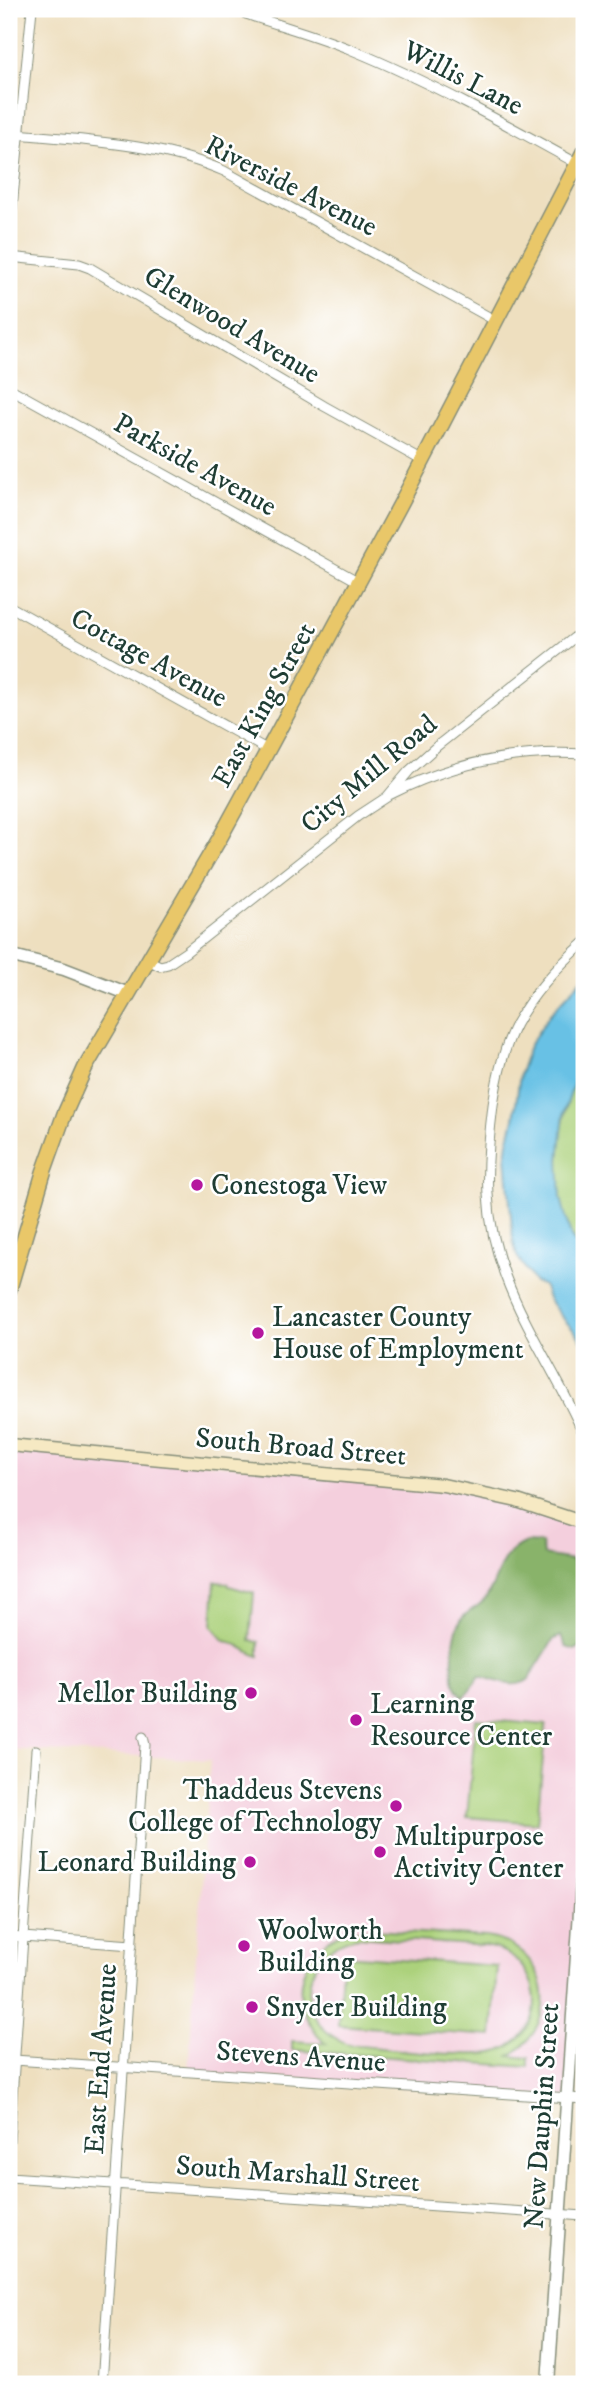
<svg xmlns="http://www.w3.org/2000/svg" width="593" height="2393" font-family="'IM FELL DW Pica',serif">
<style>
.built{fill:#f4cfdd}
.green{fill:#acd17b;stroke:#668758;stroke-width:2;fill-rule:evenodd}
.forest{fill:#89b36b;stroke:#547850;stroke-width:2}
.water{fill:#68c1e5;stroke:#447f8c;stroke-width:2}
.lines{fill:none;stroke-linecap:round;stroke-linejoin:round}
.minor-casing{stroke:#868e7a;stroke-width:11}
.tertiary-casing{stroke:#868e7a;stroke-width:15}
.secondary-casing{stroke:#868e7a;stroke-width:15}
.primary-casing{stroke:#868e7a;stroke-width:17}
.minor{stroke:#fff;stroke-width:9}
.tertiary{stroke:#fff;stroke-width:12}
.secondary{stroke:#f6e9c3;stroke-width:12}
.primary{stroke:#e9c769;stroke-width:14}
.poi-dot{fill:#b5179e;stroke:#fff;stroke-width:2.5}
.labels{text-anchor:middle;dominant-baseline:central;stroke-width:5;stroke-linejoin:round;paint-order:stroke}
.street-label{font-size:28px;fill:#1f3d34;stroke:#fff}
.poi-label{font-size:28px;fill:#1f3d34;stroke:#fff;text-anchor:start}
</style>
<rect width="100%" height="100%" fill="#fff"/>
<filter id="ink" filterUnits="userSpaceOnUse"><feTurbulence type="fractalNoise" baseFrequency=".0143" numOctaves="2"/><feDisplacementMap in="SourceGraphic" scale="14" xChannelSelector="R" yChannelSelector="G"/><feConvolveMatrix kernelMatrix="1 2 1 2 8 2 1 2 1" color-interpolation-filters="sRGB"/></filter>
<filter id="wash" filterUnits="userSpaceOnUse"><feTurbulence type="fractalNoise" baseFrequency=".00686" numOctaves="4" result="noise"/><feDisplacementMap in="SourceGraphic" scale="28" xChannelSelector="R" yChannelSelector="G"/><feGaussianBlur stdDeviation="1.57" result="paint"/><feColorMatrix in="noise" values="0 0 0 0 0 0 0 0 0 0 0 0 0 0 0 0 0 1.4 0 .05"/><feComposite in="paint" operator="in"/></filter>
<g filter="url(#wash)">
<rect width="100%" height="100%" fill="#eedfbf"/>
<path class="built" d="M9,1445L443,1485L584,1523V1852L567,2098L188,2072L210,1760L9,1749Z"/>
<path class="green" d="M584,1061V1255C580,1250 575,1244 572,1237C549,1189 559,1106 584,1061Z
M215,1582L228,1583L229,1586L254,1593L250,1641L259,1642V1656C246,1653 241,1643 225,1641L212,1626Z
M476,1719L546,1725L537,1823L467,1817Z
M357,1929L486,1937C550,1946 564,2022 510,2056L529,2058V2067L292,2050V2041L326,2043C281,2004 298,1939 357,1929ZM358,1937L485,1946C541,1954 555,2029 500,2051C475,2060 390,2048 359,2046C293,2036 292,1949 358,1937Z
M343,1955L497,1966L492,2036L338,2025Z"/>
<path class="forest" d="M526,1542L541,1543L543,1555L572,1560L584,1591L583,1645L575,1650L566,1647L561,1636L554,1639L528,1680C514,1690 495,1680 480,1676L463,1698C459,1692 454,1685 453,1679C452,1663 452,1627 465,1615C471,1609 480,1606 486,1598C501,1576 497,1554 526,1542Z"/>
<path class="water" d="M584,977V1061L578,1071L564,1113L559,1160L561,1198L571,1237L584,1255V1343C573,1328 558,1315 548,1298C543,1289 547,1284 535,1283L517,1256L513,1240L506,1156L508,1142L514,1119L520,1074L529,1046L550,1014Z"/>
</g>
<g filter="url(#ink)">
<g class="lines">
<defs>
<path id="minor" d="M246,14C281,26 318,36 352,50C430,82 504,123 578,164
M9,133C81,141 157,142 224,171L496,321
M9,237L32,9
M9,257L79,264L90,268L324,406L423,461
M9,388L359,582
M9,606L268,750
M391,794C452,763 516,750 584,754
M584,943C558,966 533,993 516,1024C503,1049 497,1078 493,1105C485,1168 483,1218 506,1278C527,1333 561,1381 584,1435
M148,960L160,966L168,964L186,952L358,816L387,797L409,771L437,746L584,630
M9,1936L132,1945
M14,2060L584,2099
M9,2141L36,1750
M9,2177L584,2216
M102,2384L145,1745L143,1737"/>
<path id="tertiary" d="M9,955L64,969L129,994
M548,2384L584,1852"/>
<path id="secondary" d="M9,1445L443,1485L517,1501L584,1523"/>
<path id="primary" d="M9,1290L44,1171L64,1115L85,1068L221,836L268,750L400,505L584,151"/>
</defs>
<use href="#minor" class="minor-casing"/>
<use href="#tertiary" class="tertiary-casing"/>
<use href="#secondary" class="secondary-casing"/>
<use href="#primary" class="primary-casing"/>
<use href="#minor" class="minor"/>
<use href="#tertiary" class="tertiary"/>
<use href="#secondary" class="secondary"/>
<use href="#primary" class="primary"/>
</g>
</g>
<g class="poi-dot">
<circle cx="197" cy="1185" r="7"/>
<circle cx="258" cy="1333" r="7"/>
<circle cx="251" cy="1693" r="7"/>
<circle cx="356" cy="1720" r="7"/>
<circle cx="396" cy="1806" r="7"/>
<circle cx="380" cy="1852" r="7"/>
<circle cx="250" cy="1862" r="7"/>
<circle cx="244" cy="1946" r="7"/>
<circle cx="252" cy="2007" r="7"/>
</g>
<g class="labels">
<g class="street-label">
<text transform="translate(463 78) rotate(27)">Willis Lane</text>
<text transform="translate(291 186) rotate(27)">Riverside Avenue</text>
<text transform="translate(232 325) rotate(31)">Glenwood Avenue</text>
<text transform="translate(195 465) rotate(29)">Parkside Avenue</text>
<text transform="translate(149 658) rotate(29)">Cottage Avenue</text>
<text transform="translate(264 705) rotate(-61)">East King Street</text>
<text transform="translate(369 774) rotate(-40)">City Mill Road</text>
<text transform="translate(301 1447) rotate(5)">South Broad Street</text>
<text transform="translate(301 2057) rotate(4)">Stevens Avenue</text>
<text transform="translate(101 2059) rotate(-86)">East End Avenue</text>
<text transform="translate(542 2116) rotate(-86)">New Dauphin Street</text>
<text transform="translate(298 2174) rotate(4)">South Marshall Street</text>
</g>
<g class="poi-label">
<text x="211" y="1185">Conestoga View</text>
<text x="272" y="1317">Lancaster County<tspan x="272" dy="32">House of Employment</tspan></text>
<text x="237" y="1693" text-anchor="end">Mellor Building</text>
<text x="370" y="1704">Learning<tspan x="370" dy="32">Resource Center</tspan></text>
<text x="382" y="1790" text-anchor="end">Thaddeus Stevens<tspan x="382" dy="32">College of Technology</tspan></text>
<text x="394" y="1836">Multipurpose<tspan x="394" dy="32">Activity Center</tspan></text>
<text x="236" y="1862" text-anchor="end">Leonard Building</text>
<text x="258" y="1930">Woolworth<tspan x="258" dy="32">Building</tspan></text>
<text x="266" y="2007">Snyder Building</text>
</g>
</g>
<rect width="593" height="2393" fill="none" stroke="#fff" stroke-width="35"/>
</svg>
